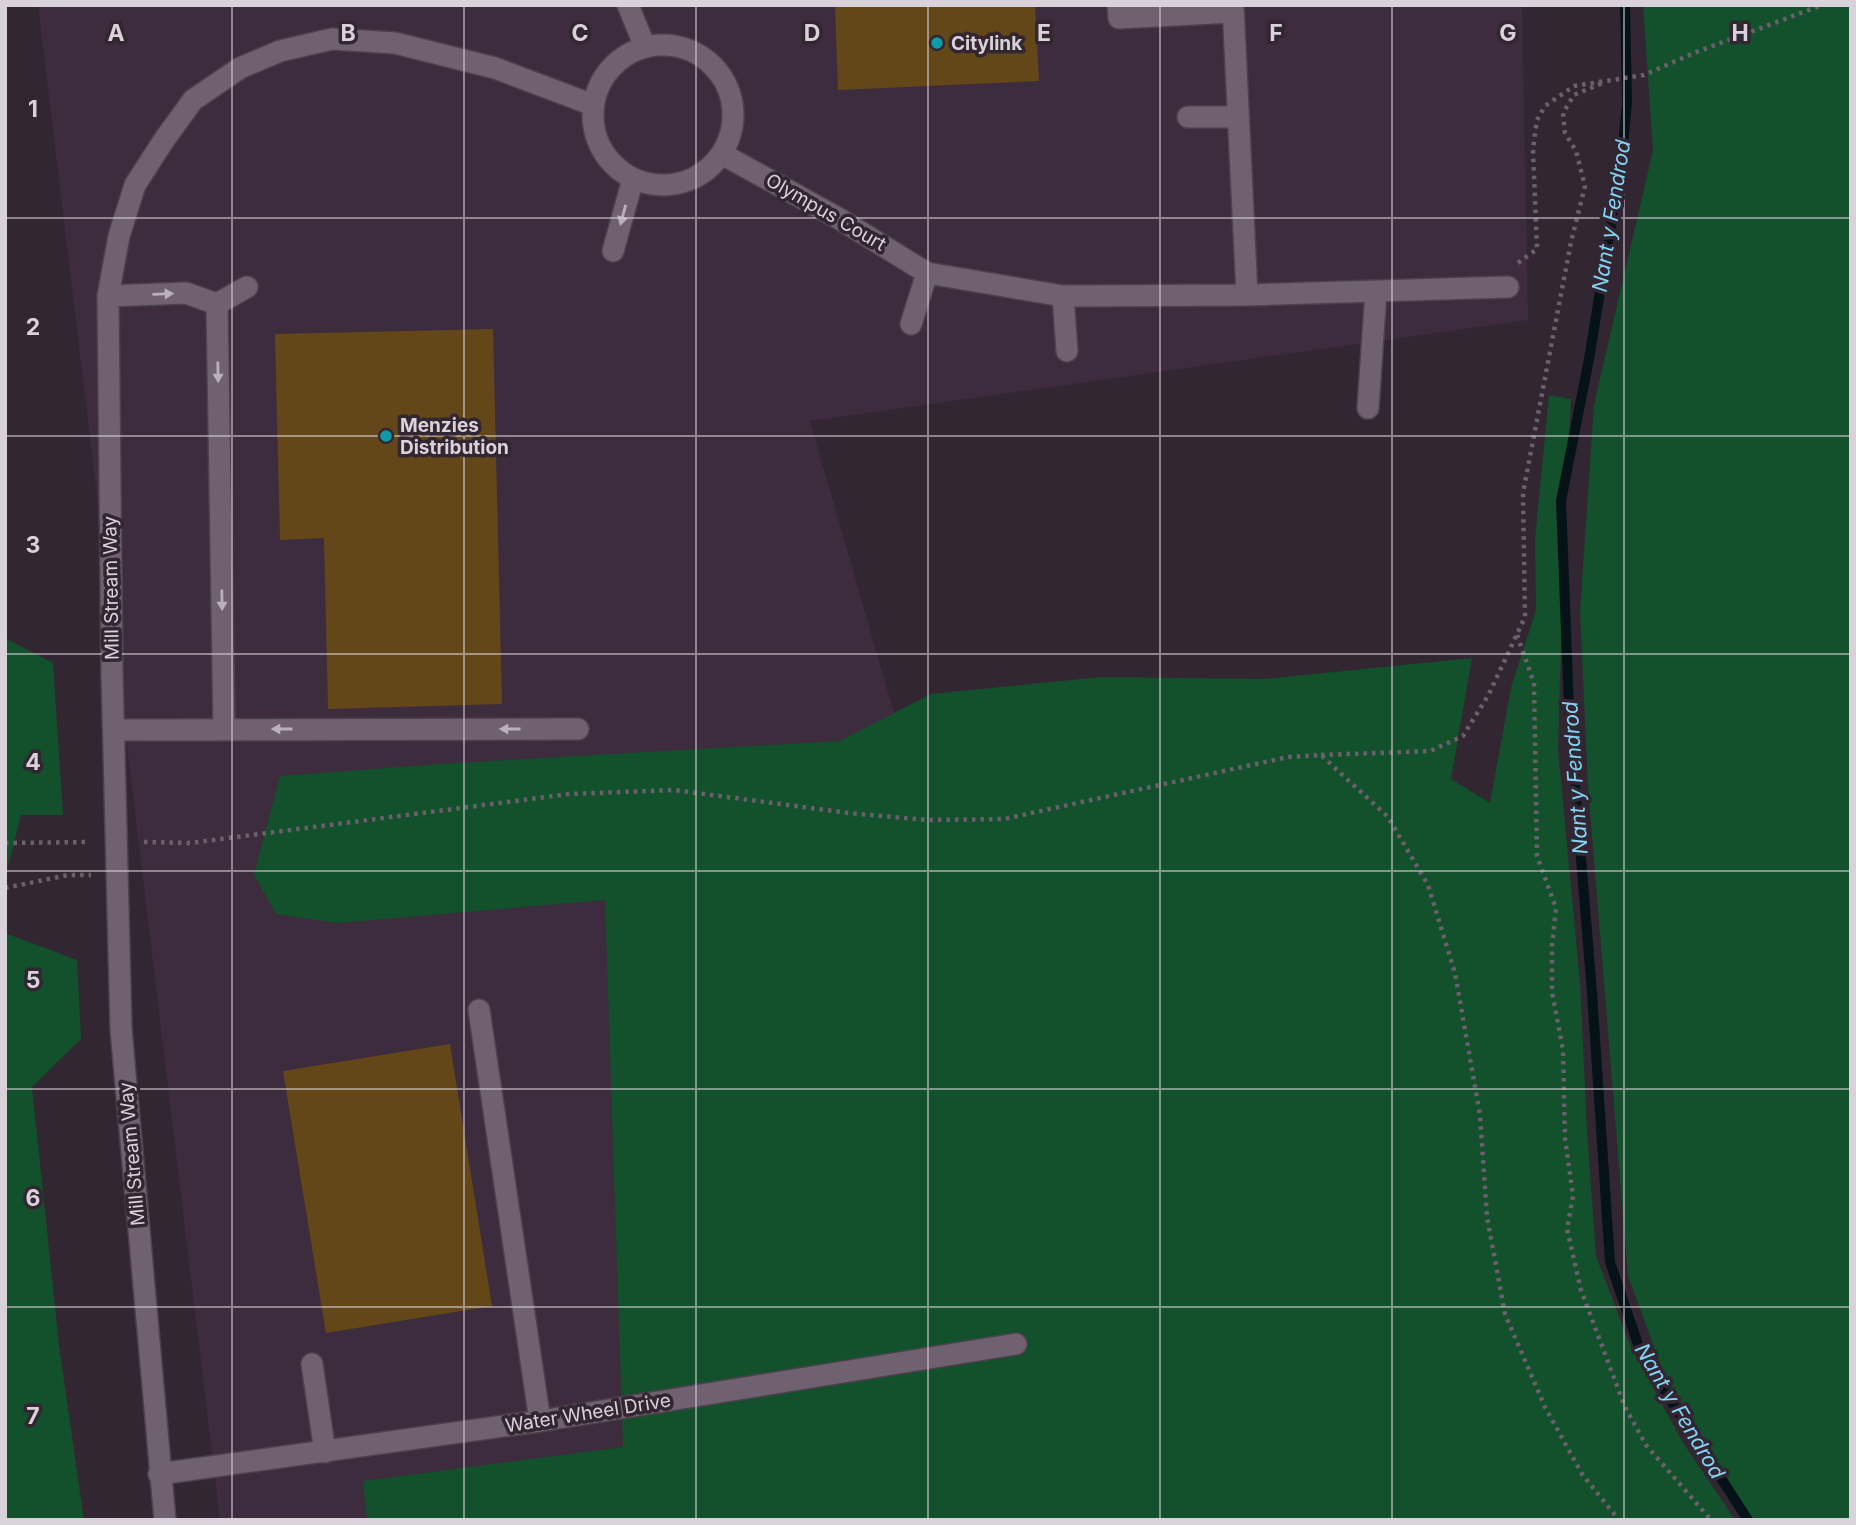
<svg xmlns="http://www.w3.org/2000/svg" width="1856" height="1525" font-family="Inter,sans-serif">
<style>
.built{fill:#3d2c3d}
.green{fill:#13502c}
.lines{fill:none;stroke-linecap:round;stroke-linejoin:round}
.stream{stroke:#051319;stroke-width:10}
.building{fill:#644719}
.minor-casing{stroke:#4b414c;stroke-width:24}
.path{stroke:#6b606b;stroke-width:4.5;stroke-dasharray:3.5 5;stroke-linecap:butt}
.minor{stroke:#6f616f;stroke-width:21}
.oneway{fill:#bab0ba}
.grid{fill:none;stroke:#dad2da;stroke-width:2;stroke-opacity:0.55}
.culture-dot{fill:#0f9aa8;stroke:#322632;stroke-width:2.5}
.labels{text-anchor:middle;dominant-baseline:central;stroke-width:7;stroke-linejoin:round;paint-order:stroke}
.poi-label{font-size:19px;font-weight:bold;fill:#dad2da;stroke:#322632;text-anchor:start}
.street-label{font-size:19px;fill:#dad2da;stroke:#322632}
.water-label{font-size:21px;font-style:italic;fill:#84d4f5;stroke:#322632}
.grid-label{font-size:23px;text-anchor:middle;font-weight:bold;fill:#dad2da;stroke:#322632;stroke-width:7;stroke-linejoin:round;paint-order:stroke}
</style>
<rect width="100%" height="100%" fill="#322632"/>
<path class="built" d="M38,5H1522L1528,320L810,421L1052,1262L1064,1520H220Z"/>
<path class="green" d="M1643,5H1851V1520H1753L1665,1377L1628,1276L1588,786L1580,611L1594,405L1653,150Z
M1549,395L1571,399L1564,541L1558,749L1580,982L1587,1131L1596,1256L1630,1345L1682,1441L1735,1520H367L363,1481L623,1447L605,900L338,923L276,914L254,875L280,776L440,764L840,741L931,694L1101,677L1264,679L1472,658L1451,779L1490,803L1511,688L1536,610L1535,539Z
M5,638L53,663L63,815H21L5,879Z
M5,933L77,960L81,1039L32,1087L59,1345L84,1520H5Z"/>
<g class="lines">
<path class="stream" d="M1625,5L1627,103L1622,157L1589,359L1561,501L1569,709L1592,993L1610,1262L1642,1356L1748,1520"/>
</g>
<path class="building" d="M835,5H1035L1039,81L838,90Z
M493,329L502,704L328,709L324,538L280,540L275,334Z
M450,1044L492,1306L326,1333L283,1071Z"/>
<g class="lines">
<defs>
<path id="minor" d="M628,5L645,47
M1118,5L1119,18L1233,12
M1233,5L1247,295
M593 115a70 70 0 1 1 140 0a70 70 0 1 1-140 0Z
M1188,117H1238
M722,154L838,218L927,273L1063,296L1247,295L1508,287
M613,251L633,179
M108,296L186,293L217,304L247,287
M1063,296L1067,351
M217,304L224,730
M911,324L927,273
M1368,408L1376,291
M114,730L578,729
M479,1010L540,1421
M312,1364L325,1452
M159,1474L540,1421L1016,1344
M165,1520L121,1029L112,672L108,296L119,236L135,185L164,140L193,100L240,68L280,51L332,39L395,43L495,68L593,105"/>
</defs>
<use href="#minor" class="minor-casing"/>
<path class="path" d="M1518,263L1537,249L1533,149L1537,120L1545,106L1574,86L1644,75L1694,53L1822,5
M1517,635L1534,683L1537,856L1556,908L1552,946V992L1563,1050L1565,1138L1573,1196L1567,1229L1581,1290L1625,1407L1646,1445L1711,1520
M1321,755L1430,751L1463,736L1489,694L1525,617L1523,493L1571,242L1585,186L1576,151L1565,133L1563,113L1574,95L1605,82
M144,842L190,843L569,794L674,790L849,813L928,820L1004,819L1288,757L1321,755L1388,817L1428,885L1455,973L1480,1115L1487,1217L1505,1314L1545,1407L1582,1474L1619,1520
M5,843L89,842
M5,888L68,875H91"/>
<use href="#minor" class="minor"/>
</g>
<defs><path id="oneway-solid" d="M-6-.8H1V-3.2L6.5 0L1 3.2V.8H-6Z" transform="scale(1.75)"/></defs>
<g class="oneway">
<use href="#oneway-solid" transform="translate(623 215) rotate(105)"/>
<use href="#oneway-solid" transform="translate(163 294) rotate(-2)"/>
<use href="#oneway-solid" transform="translate(218 372) rotate(89)"/>
<use href="#oneway-solid" transform="translate(222 600) rotate(89)"/>
<use href="#oneway-solid" transform="translate(282 729) rotate(180)"/>
<use href="#oneway-solid" transform="translate(510 729) rotate(180)"/>
</g>
<path class="grid" d="M232,5V1520M464,5V1520M696,5V1520M928,5V1520M1160,5V1520M1392,5V1520M1624,5V1520M5,218H1851M5,436H1851M5,654H1851M5,871H1851M5,1089H1851M5,1307H1851"/>
<g class="culture-dot">
<circle cx="937" cy="43" r="7"/>
<circle cx="386" cy="436" r="7"/>
</g>
<g class="labels">
<g class="poi-label">
<text x="951" y="43">Citylink</text>
<text x="400" y="425">Menzies<tspan x="400" dy="22">Distribution</tspan></text>
</g>
<g class="street-label">
<text transform="translate(826 212) rotate(30)">Olympus Court</text>
<text transform="translate(111 588) rotate(-91)">Mill Stream Way</text>
<text transform="translate(132 1154) rotate(-95)">Mill Stream Way</text>
<text transform="translate(588 1413) rotate(-9)">Water Wheel Drive</text>
</g>
<g class="water-label">
<text transform="translate(1611 216) rotate(-81)">Nant y Fendrod</text>
<text transform="translate(1575 778) rotate(-94)">Nant y Fendrod</text>
<text transform="translate(1680 1411) rotate(59)">Nant y Fendrod</text>
</g>
</g>
<g class="grid-label">
<text x="116" y="41">A</text>
<text x="348" y="41">B</text>
<text x="580" y="41">C</text>
<text x="812" y="41">D</text>
<text x="1044" y="41">E</text>
<text x="1276" y="41">F</text>
<text x="1508" y="41">G</text>
<text x="1740" y="41">H</text>
<text x="33" y="117">1</text>
<text x="33" y="335">2</text>
<text x="33" y="553">3</text>
<text x="33" y="770">4</text>
<text x="33" y="988">5</text>
<text x="33" y="1206">6</text>
<text x="33" y="1424">7</text>
</g>
<rect width="1856" height="1525" fill="none" stroke="#dad2da" stroke-width="14"/>
</svg>
